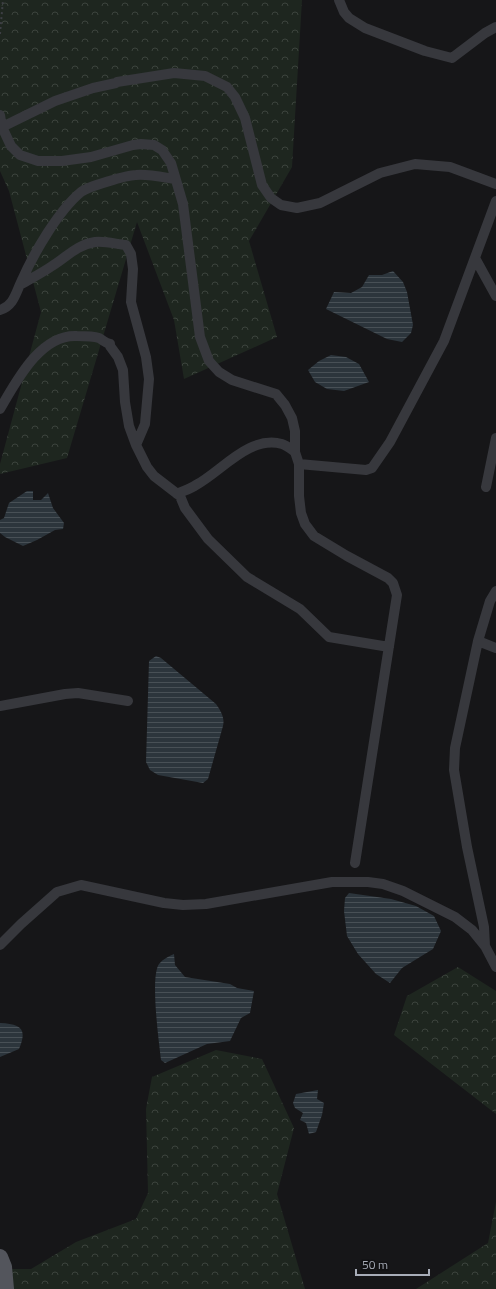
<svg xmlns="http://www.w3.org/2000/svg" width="496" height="1289" font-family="'Titillium Web',sans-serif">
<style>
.forest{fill:url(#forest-crowns)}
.water{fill:url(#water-rules)}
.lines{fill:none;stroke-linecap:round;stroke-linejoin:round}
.path{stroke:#3d3f44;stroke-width:2;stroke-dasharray:2 3;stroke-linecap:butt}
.minor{stroke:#37383d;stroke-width:10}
.primary{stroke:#53555c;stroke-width:16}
</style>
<defs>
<pattern id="forest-crowns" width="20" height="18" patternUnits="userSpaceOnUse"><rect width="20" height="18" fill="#1e261f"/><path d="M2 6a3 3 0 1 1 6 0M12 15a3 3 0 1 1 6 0" fill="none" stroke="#3c433d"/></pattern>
<pattern id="water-rules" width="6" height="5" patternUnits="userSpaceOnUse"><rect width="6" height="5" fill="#2c353c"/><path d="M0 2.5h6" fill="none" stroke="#485056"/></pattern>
</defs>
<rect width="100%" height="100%" fill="#161618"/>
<path class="forest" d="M0,0H302L292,167L249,241L277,337L184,379L174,320L137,222L67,458L0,474V464L41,312L9,191L0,171Z
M458,967L496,991V1114L394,1035L407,996Z
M216,1050L262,1059L294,1128L277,1194L305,1289H0V1269H31L76,1242L136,1219L148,1193L146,1109L152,1077Z
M496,1202V1289H416L488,1243Z"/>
<path class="water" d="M393,271L403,282L407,292L413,325L411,333L402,342L387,339L326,309L334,292L351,293L362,287L369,275H382Z
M331,355L346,357L359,364L369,382L344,391L327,389L315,382L308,370L319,361Z
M27,491H33V500H41L48,493L53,508L64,523L63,529L55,530L37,540L23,546L5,537L0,533V520L4,518L9,503Z
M156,656L161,658L216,704C221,711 225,718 223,726L208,779L203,783L158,775L150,770L146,762L149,661Z
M349,893L391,899L416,906L434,916L441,931L433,949L402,968L390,983L376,974L358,954L347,936L344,911L345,898Z
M174,954L175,965L185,977L230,984L237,988L254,991L250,1013L241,1018L230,1041L207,1044L165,1063L161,1060C159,1042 150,977 159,964C163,959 169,956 174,954Z
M0,1023C20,1024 28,1028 19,1049L0,1057Z
M318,1090L317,1099L324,1103L322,1115L316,1132L309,1134L306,1123L300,1120L303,1113L295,1108L293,1103L296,1094Z"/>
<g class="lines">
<path class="path" d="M0,34L3,0"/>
<path class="minor" d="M339,0L344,12L349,18L365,28L425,51L452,58L485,33L496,27
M0,115L2,127L11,146L20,155L38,161H62L91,157L133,145L141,144L154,145L162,150L171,163L183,204L200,337L209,361L219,372L232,380L276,394L285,405L292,418L295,431V452L299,464V496L301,513L305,524L314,536L347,556L388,578L393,583L397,595L355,863
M2,127L55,101L93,88L116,83L117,82L174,73L205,76L227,87L235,97L245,118L262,185L271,198L281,205L297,208L320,203L380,173L415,164L450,167L496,184
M475,258L496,296
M20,285C30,279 42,273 52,266C67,257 76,245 95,242C105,241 116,244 126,245L131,254L133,269L131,302L146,357L149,379L145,424L136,445
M0,310C14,306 16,292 22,280C34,253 58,211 81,192C87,187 127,175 136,175C148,174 162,177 175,179
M0,409C16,382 40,334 77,336C84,336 93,336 99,338C103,340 105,343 110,344V346L118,357L123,370L125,402L129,426L136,445L147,467L154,476L180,496L185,508L208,539L247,577L300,609L329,637L389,647
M299,464L366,470L372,468L390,442L444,341L496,201
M486,487L496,438
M177,494C183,491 190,489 196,485C222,471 249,435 282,444C286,445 291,449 295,452
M478,641L496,648
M0,706L65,694L78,693L128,701
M0,945L21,924L57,892L81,885L164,903L183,905L206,904L332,882H368L383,884L403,891L455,917L472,930L485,946L496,967
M485,946L484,927L467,847L454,770L455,748L478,641L490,601L496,591"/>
<path class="primary" d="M0,1257L4,1267L6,1289"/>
</g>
<path d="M356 1269v6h73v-6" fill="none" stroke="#a8adb8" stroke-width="2"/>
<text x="362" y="1269" font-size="12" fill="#a8adb8" stroke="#111113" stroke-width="3" paint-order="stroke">50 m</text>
</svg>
